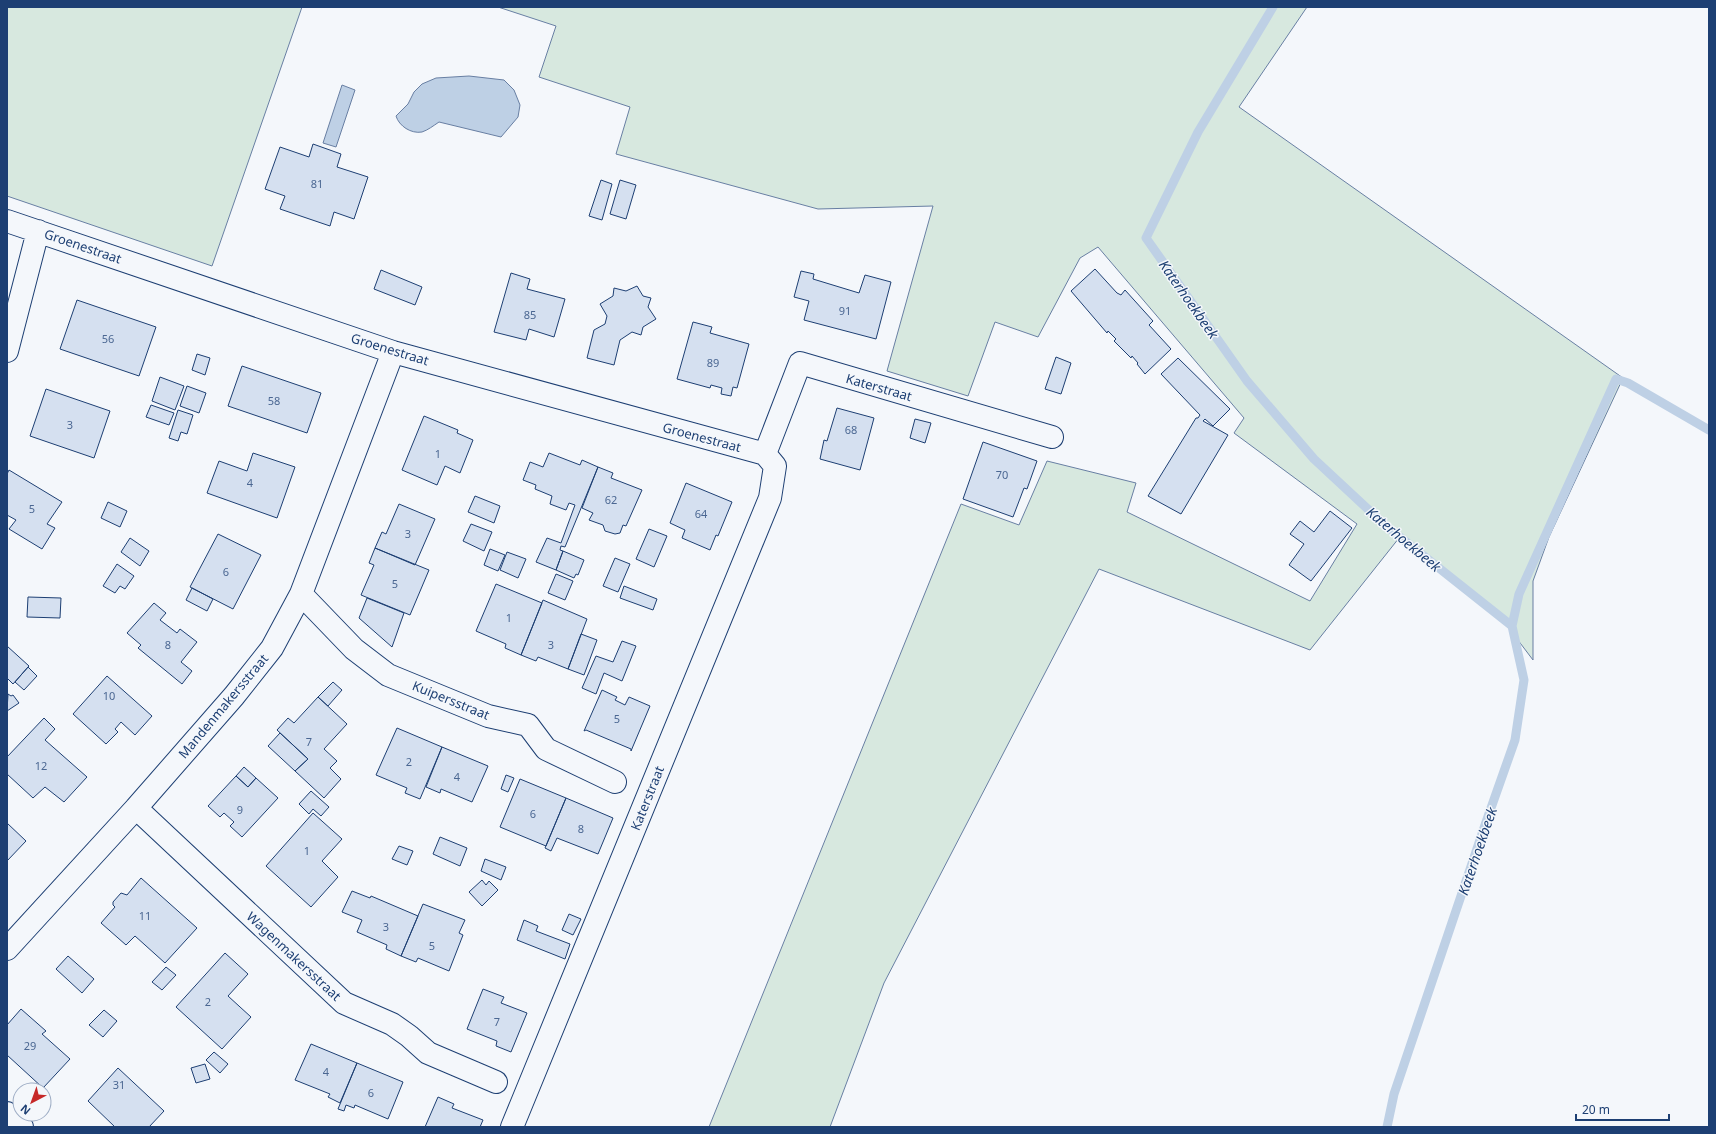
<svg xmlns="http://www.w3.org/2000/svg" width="1716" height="1134" font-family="'Noto Sans',sans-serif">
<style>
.green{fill:#d7e8df;stroke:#687fa3}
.water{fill:#bed0e5;stroke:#687fa3}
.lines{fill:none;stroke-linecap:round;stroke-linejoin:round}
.stream{stroke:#bed0e5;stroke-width:9}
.building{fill:#d5e0f0;stroke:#1d3f73}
.street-casing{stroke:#1d3f73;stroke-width:24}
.street{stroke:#f4f7fb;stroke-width:22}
.labels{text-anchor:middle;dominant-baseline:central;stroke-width:3;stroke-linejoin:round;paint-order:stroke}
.number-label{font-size:11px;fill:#4b6792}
.street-label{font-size:13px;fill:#1d3f73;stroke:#f4f7fb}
.water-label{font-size:14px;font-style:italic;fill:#1d3f73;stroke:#f4f7fb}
</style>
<rect width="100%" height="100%" fill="#f4f7fb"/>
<path class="green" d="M7,7H302L212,266L7,196Z
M498,7H1307L1239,107L1623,378L1549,537L1533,581V660L1505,623L1399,538L1310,650L1099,569L884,983L830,1127H709L961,504L1019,525L1047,461L1136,483L1127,512L1310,601L1357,524L1234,433L1244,418L1098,247L1080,258L1038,337L995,322L968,396L887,371L933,206L818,209L616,154L630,107L539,77L556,26Z"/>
<path class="water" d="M469,76L504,80L514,90L520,105L518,117L501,137L439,122C433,126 428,130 422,132C411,134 399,126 396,116L408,104L414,92L422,84L436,78Z
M342,85L355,90L336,147L323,143Z"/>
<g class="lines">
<path class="stream" d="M1273,7L1198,132L1146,238L1247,381L1314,459L1386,526L1512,626L1524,680L1515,740L1485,825L1394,1094L1387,1127
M1512,626L1519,594L1616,379L1628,383L1709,430"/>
</g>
<path class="building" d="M313,144L341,154L337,167L368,177L354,219L334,212L330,226L280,209L285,196L265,189L280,147L309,157Z
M601,180L612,184L602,220L589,216Z
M620,180L636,185L626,219L610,214Z
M1095,269L1117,293L1121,295L1125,290L1153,321L1149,325L1171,349L1145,374L1137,364L1138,363L1132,356L1131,358L1114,341L1116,339L1108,331L1107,333L1071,291Z
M381,270L422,287L415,305L374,289Z
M801,271L814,274L813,279L859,293L865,275L891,282L876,339L804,320L809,301L794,297Z
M511,273L530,279L527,289L565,299L554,337L529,329L526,340L494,332Z
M637,286L643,296L651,298L648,307L656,319L643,327L641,335L632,332L620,340L614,365L587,358L594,330L605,324L607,316L600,304L613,296L614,288L626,291Z
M77,300L156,327L139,376L60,349Z
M693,322L712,327L710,333L749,344L737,388L733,387L731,396L721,394L722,388L711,385L710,388L677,379Z
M197,354L210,358L205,375L192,370Z
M1056,357L1071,363L1061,394L1045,389Z
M1178,358L1230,409L1213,426L1205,419L1203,421L1228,435L1181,514L1148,496L1196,418H1198L1200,415L1161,374Z
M242,366L321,393L307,433L228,406Z
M160,377L184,386L175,410L152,401Z
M187,386L206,393L199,413L180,406Z
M46,389L110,411L94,458L30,436Z
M151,405L174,413L169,425L146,417Z
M837,408L874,418L860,470L820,459L824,440L827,441Z
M178,410L193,415L187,434L181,432L178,441L169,438Z
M424,416L458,430L457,433L473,440L460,473L445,466L437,485L402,470Z
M915,419L931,423L925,443L910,438Z
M983,442L1037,461L1027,489L1024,488L1013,517L963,499Z
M253,453L295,467L277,518L207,493L219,461L247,471Z
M549,453L580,465L582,460L598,467L565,547L561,546L560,550L563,551L556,570L536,562L547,538L561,543L575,505L569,503L566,510L550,504L552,496L535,489L536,485L523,480L530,462L543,467Z
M598,467L613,473L611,478L642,490L626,526L623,525L620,533L615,534L605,531L603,525L589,520L593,513L582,508Z
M9,470L62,502L47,524L55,528L42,549L9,529L16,520L7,515V474Z
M686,483L732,502L718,536L716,535L710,550L682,538L685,530L670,523Z
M475,496L500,506L494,523L468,512Z
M108,502L127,511L120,527L101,518Z
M399,504L435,519L415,565L375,548L382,532L386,534Z
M1330,511L1352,528L1311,581L1289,565L1304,544L1290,534L1300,521L1314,532Z
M471,524L492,532L484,551L463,541Z
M649,529L667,536L654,567L636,559Z
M218,534L261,555L233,609L190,587Z
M130,538L149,551L140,566L121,552Z
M375,548L429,570L410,615L361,595L374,565L369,563Z
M490,549L505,555L498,571L484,565Z
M563,551L584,560L578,575L576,574L574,578L556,570Z
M507,552L526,559L518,578L500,570Z
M615,558L630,564L618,592L603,586Z
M117,564L134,576L125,589L120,586L115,593L103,586Z
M556,574L573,581L565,600L548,593Z
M496,584L542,603L521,655L505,648L506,644L476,631Z
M624,586L657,599L653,610L620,598Z
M192,588L213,599L207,611L186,600Z
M28,597L61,598L60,618L27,617Z
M367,598L404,613L392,647L359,618Z
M543,600L587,619L568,669L538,657L536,661L521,655Z
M154,603L166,613L160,620L177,633L180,629L197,642L181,662L192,671L182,684L138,648L141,645L127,633Z
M581,634L597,640L584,675L568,669Z
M622,641L636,646L622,681L604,673L596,694L582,688L596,656L613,662Z
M7,646L29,666L13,684L7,678Z
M28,667L37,676L24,690L15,682Z
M107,676L152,716L135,735L121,722L115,729L118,732L106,744L73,714Z
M333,682L342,690L328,706L318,697Z
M602,690L617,697L615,700L625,705L629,697L650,706L631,751V749L586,730L584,731Z
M8,694L11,696L13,695L19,703L7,711Z
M318,697L347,724L324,749L337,761L330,768L341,779L324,798L295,771L308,759L277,730L288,718L294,723Z
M44,718L55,729L45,740L87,777L64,802L45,787L33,798L7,774V757Z
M397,728L442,747L420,799L405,793L407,788L376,775Z
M280,733L308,759L295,771L268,746Z
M442,747L488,766L472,802L441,789L440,793L426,787Z
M244,767L256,778L248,787L236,776Z
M506,775L514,778L508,792L501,789Z
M236,776L248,787L256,778L278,798L242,837L230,826L234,822L224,813L220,817L208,806Z
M520,779L566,798L546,846L500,827Z
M311,791L329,807L321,816L313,809L309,814L299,804Z
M566,798L613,818L598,854L557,838L551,851L545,848Z
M313,813L342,839L322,861L338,877L311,907L266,866Z
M7,823L26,841L7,861Z
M440,837L467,848L460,866L433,854Z
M399,846L413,851L407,865L392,859Z
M485,859L506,867L501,880L481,871Z
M141,878L197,928L165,963L135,936L126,945L101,923L115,907L113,905V902L121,893L127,895Z
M482,880L486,885L489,881L498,890L482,906L469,892Z
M352,891L370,898L371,896L418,916L401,956L386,949L387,945L357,932L362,920L342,912Z
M423,904L465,920L459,933L463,935L449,971L418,958L416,962L401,956Z
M569,914L581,919L573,935L562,930Z
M524,920L538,926L536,931L570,944L565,959L517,940Z
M225,953L248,974L228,996L251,1017L222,1049L176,1007Z
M68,956L94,979L82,993L56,969Z
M166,967L176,975L162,990L152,982Z
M483,989L504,997L501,1003L527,1013L511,1052L496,1046L497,1041L467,1029Z
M21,1009L46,1031L42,1034L70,1059L43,1088L7,1055V1025Z
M104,1010L117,1021L103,1037L89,1025Z
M311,1044L357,1063L340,1103L328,1097L330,1094L295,1080Z
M214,1052L228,1064L220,1073L206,1060Z
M357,1063L403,1082L388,1119L355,1105L354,1108L346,1105L344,1111L338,1109Z
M205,1064L210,1079L196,1083L191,1068Z
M118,1068L164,1111L149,1127H115L88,1101Z
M438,1097L454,1104L452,1108L483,1120L480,1127H425Z"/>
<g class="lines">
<defs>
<path id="street" d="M7,221L393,352L765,454L775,466L770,498L512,1127
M7,351L38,231
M765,454L800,363L1052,437
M301,594L354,649L388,675L488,716L528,725L546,749L615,782
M136,808L344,1003L392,1024L409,1036L428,1053L496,1082
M7,949L136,808L234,696L272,648L301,594L393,352
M7,1113L22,1127"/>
</defs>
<use href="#street" class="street-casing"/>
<use href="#street" class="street"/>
</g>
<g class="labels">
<g class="number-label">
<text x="317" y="183">81</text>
<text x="845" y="310">91</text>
<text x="530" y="314">85</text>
<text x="108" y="338">56</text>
<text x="713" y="362">89</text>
<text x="274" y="400">58</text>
<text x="70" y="424">3</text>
<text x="851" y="429">68</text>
<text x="438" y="453">1</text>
<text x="1002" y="474">70</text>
<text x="250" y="482">4</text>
<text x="611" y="499">62</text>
<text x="32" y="508">5</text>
<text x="701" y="513">64</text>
<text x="408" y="533">3</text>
<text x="226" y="571">6</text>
<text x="395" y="583">5</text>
<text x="509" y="617">1</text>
<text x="168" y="644">8</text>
<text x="551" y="644">3</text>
<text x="109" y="695">10</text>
<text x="617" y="718">5</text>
<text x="309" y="741">7</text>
<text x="409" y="761">2</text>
<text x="41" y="765">12</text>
<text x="457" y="776">4</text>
<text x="240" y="809">9</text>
<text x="533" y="813">6</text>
<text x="581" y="828">8</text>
<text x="307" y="850">1</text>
<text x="145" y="915">11</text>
<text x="386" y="926">3</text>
<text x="432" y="945">5</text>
<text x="208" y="1001">2</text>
<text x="497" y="1021">7</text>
<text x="30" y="1045">29</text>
<text x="326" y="1071">4</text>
<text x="119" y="1084">31</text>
<text x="371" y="1092">6</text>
</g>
<g class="street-label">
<text transform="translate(83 246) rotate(19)">Groenestraat</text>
<text transform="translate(390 349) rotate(17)">Groenestraat</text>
<text transform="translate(879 387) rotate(16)">Katerstraat</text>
<text transform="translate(702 437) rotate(15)">Groenestraat</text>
<text transform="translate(451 700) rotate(22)">Kuipersstraat</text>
<text transform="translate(223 706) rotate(-50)">Mandenmakersstraat</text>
<text transform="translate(647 798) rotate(-68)">Katerstraat</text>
<text transform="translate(294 956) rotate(43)">Wagenmakersstraat</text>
</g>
<g class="water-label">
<text transform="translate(1189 299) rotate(55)">Katerhoekbeek</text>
<text transform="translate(1404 539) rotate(40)">Katerhoekbeek</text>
<text transform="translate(1477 851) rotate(-71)">Katerhoekbeek</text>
</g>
</g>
<rect width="1716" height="1134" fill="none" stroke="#1d3f73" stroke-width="16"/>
<g transform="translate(32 1102) rotate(221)"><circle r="19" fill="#f4f7fb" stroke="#9eadc5"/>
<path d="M0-3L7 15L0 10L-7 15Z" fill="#c62828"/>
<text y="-6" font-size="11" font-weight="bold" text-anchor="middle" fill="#1d3f73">N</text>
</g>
<path d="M1576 1114v6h93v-6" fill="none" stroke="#1d3f73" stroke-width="2"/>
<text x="1582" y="1114" font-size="12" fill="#1d3f73" stroke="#f4f7fb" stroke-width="3" paint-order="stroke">20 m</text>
</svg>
